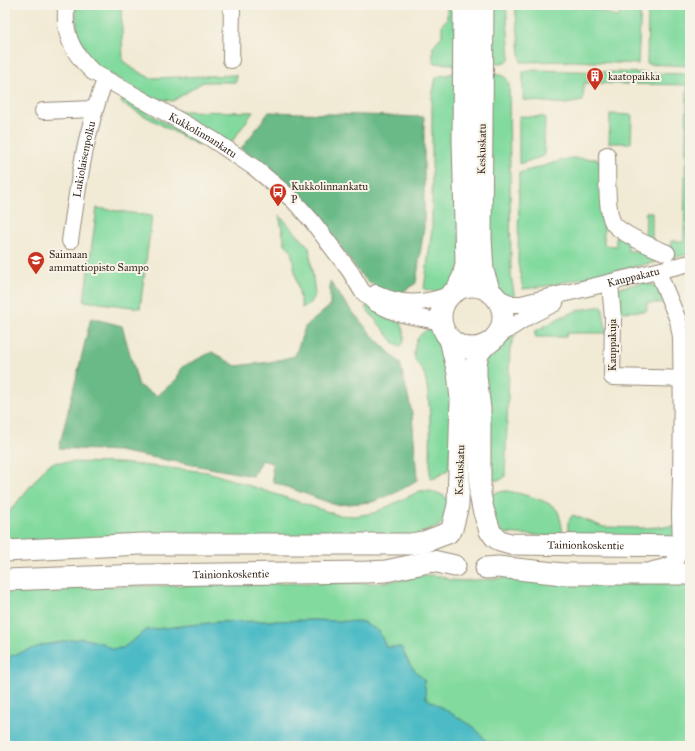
<svg xmlns="http://www.w3.org/2000/svg" width="695" height="751" font-family="'IM FELL Great Primer',serif">
<style>
.green{fill:#82da9f;stroke:#5e825e}
.forest{fill:#69ba86;stroke:#527252}
.water{fill:#4dbbc5;stroke:#447272}
.lines{fill:none;stroke-linecap:round;stroke-linejoin:round}
.minor-casing{stroke:#968a79;stroke-width:18}
.major-casing{stroke:#968a79;stroke-width:23}
.minor{stroke:#fff;stroke-width:16}
.major{stroke:#fff;stroke-width:21}
.labels{text-anchor:middle;dominant-baseline:central;stroke-width:4;stroke-linejoin:round;paint-order:stroke}
.poi-label{font-size:11px;fill:#3b2a1e;stroke:#f7f3e8;text-anchor:start}
.street-label{font-size:11px;fill:#3b2a1e;stroke:#f7f3e8}
</style>
<rect width="100%" height="100%" fill="#f7f3e8"/>
<filter id="ink" filterUnits="userSpaceOnUse"><feTurbulence type="fractalNoise" baseFrequency=".025" numOctaves="2"/><feDisplacementMap in="SourceGraphic" scale="8" xChannelSelector="R" yChannelSelector="G"/><feConvolveMatrix kernelMatrix="1 2 1 2 8 2 1 2 1" color-interpolation-filters="sRGB"/></filter>
<filter id="wash" filterUnits="userSpaceOnUse"><feTurbulence type="fractalNoise" baseFrequency=".012" numOctaves="4" result="noise"/><feDisplacementMap in="SourceGraphic" scale="16" xChannelSelector="R" yChannelSelector="G"/><feGaussianBlur stdDeviation="0.9" result="paint"/><feColorMatrix in="noise" values="0 0 0 0 0 0 0 0 0 0 0 0 0 0 0 0 0 1.4 0 .05"/><feComposite in="paint" operator="in"/></filter>
<g filter="url(#wash)">
<rect width="100%" height="100%" fill="#f1ead4"/>
<path class="green" d="M75,5H121L123,61L135,70L150,78L236,75V82H203L173,101L151,98L98,67L86,52L78,35Z
M447,5H459L461,264L453,284L440,293L424,289L432,229V97L436,77L454,73V64L433,63V46L442,36V24L447,19Z
M487,5H506L510,59L507,62L490,64V73L504,76L509,82L511,275L515,300L503,295L490,278Z
M515,5H553L595,9L618,17L624,5H641L638,64L575,61L521,62Z
M648,5H690V66L647,64Z
M533,70L690,74V254L671,258V241H684L687,85L584,83L583,101L566,104L523,100V72Z
M123,99L200,142L198,145L121,103Z
M174,111L253,112L231,143Z
M610,114L632,115L631,143H609Z
M519,116L545,117L544,156L519,164Z
M570,158L597,159L603,166L604,245L616,246V234H628V251H656V262L547,286L523,289L518,263L519,173Z
M97,208L152,216L140,308L84,301Z
M646,212H652V242H645Z
M279,215L309,247L315,294L310,303L302,308L291,250L285,244Z
M645,282L658,287L667,303H647V311L617,312L618,288Z
M369,304L401,321C403,332 408,338 400,347L396,345L365,307Z
M602,306L607,333H567L566,337H536L534,332L559,318L579,310Z
M428,329L434,330L442,345L454,400L449,469L435,478H430C430,446 432,408 425,376C423,369 414,362 414,354C415,341 417,336 428,329Z
M516,333L510,348L505,477L500,480H494L487,471L482,368L488,353L498,344Z
M59,462L120,463L208,472L338,515L355,516L374,513L420,491C432,490 443,493 451,502L445,519L438,527L409,537L5,546V517L47,466L53,463Z
M507,491C519,493 549,500 557,510C560,514 563,531 563,537L503,533L493,521L490,495L497,492Z
M573,515L603,527L642,528L675,526V539L570,538C568,527 565,523 573,515Z
M427,575L441,576L450,580L463,581L504,578L552,583L690,584V746H512L508,744L487,742L474,727L426,698L424,680L410,665L401,648L386,647L379,631L363,622L314,620L217,622L147,630L123,648L112,649L102,643L6,705L5,709V591L80,587L309,583H380Z"/>
<path class="forest" d="M269,112L424,117V227L416,283L398,295L387,292L368,282L357,270L309,204L279,177L241,149Z
M330,281L346,304L371,334L400,363L412,413L417,480L395,493L372,502L336,505L273,482L272,463L261,460L253,476L118,451L59,448L91,318L122,326L139,386L157,396L177,379L182,367L212,352L236,366L270,362L295,356L305,327L330,306Z"/>
<path class="water" d="M314,620L363,622L379,631L386,647H401L410,665L424,680L426,698L474,727L487,742L508,744L512,746H5L6,676L10,656L43,645L82,638L102,643L112,649L123,648L147,630L217,622Z"/>
</g>
<g filter="url(#ink)">
<g class="lines">
<defs>
<g id="minor">
<path id="s1" d="M66,5C66,13 65,22 67,30C70,47 81,61 93,72L212,139L255,168L293,200L312,221L350,271L362,291L375,303L397,313L441,322"/>
<path d="M231,60L232,5"/>
<path d="M43,111L94,109"/>
<path d="M607,155C608,172 605,209 613,223C621,234 654,248 667,253"/>
<path id="s2" d="M70,241C78,186 85,132 105,80"/>
<path d="M610,284L613,318L612,377L690,379"/>
<path d="M376,293C401,307 428,304 453,293"/>
<path id="s3" d="M496,297L512,304H521L690,263"/>
<path d="M495,338L529,316L555,303"/>
<path d="M653,570C661,568 672,567 676,559C683,546 680,527 680,514C682,455 682,395 681,337L678,320L658,272"/>
</g>
<g id="major">
<path d="M483,5L481,238L483,271L490,292"/>
<circle cx="472" cy="317" r="31"/>
<path d="M456,291L463,277L466,264L463,139L464,5"/>
<path d="M450,339L458,373L461,399L458,505L452,529"/>
<path d="M484,346L478,354L476,364V376L480,409V494L483,509L490,531"/>
<path id="s4" d="M494,536L500,541L510,544L690,546"/>
<path d="M5,551L141,544H411L424,542L448,533"/>
<path d="M486,568L498,567L563,574H690"/>
<path id="s5" d="M5,580L143,575L368,572L386,571L433,561L455,566"/>
</g>
</defs>
<use href="#minor" class="minor-casing"/>
<use href="#major" class="major-casing"/>
<use href="#minor" class="minor"/>
<use href="#major" class="major"/>
</g>
</g>
<defs>
<symbol id="building-pin" viewBox="-11 -11 22 30"><path d="M0 17L-7.5 6A9.5 9.5 0 1 1 7.5 6Z" fill="#c8321e" stroke="#f7f3e8"/><path d="M-4-6H4V6H1V3H-1V6H-4ZM-2.5-4.3h1.7v1.8h-1.7ZM.8-4.3h1.7v1.8H.8ZM-2.5-1h1.7V.8h-1.7ZM.8-1h1.7V.8H.8Z" fill="#fff"/></symbol>
<symbol id="bus-pin" viewBox="-11 -11 22 30"><path d="M0 17L-7.5 6A9.5 9.5 0 1 1 7.5 6Z" fill="#c8321e" stroke="#f7f3e8"/><path d="M-5-6H5V4H4V6H2V4H-2V6H-4V4H-5ZM-3.5-4V0h7V-4ZM-3.5 1.2v1.5H-2V1.2ZM2 1.2v1.5H3.5V1.2Z" fill="#fff"/></symbol>
<symbol id="school-pin" viewBox="-11 -11 22 30"><path d="M0 17L-7.5 6A9.5 9.5 0 1 1 7.5 6Z" fill="#c8321e" stroke="#f7f3e8"/><path d="M0-5L7-2L0 1L-7-2ZM-4 1L0 2.5L4 1V4Q0 6-4 4Z" fill="#fff"/></symbol>
</defs>
<g fill-rule="evenodd">
<use href="#building-pin" x="585" y="66" width="20" height="27"/>
<use href="#bus-pin" x="268" y="182" width="20" height="27"/>
<use href="#school-pin" x="26" y="250" width="20" height="27"/>
</g>
<g class="labels">
<g class="poi-label">
<text x="608" y="76">kaatopaikka</text>
<text x="291" y="186">Kukkolinnankatu<tspan x="291" dy="13">P</tspan></text>
<text x="49" y="254">Saimaan<tspan x="49" dy="13">ammattiopisto Sampo</tspan></text>
</g>
<g class="street-label">
<text stroke="none"><textPath href="#s1" startOffset="202">Kukkolinnankatu</textPath></text>
<text transform="translate(482 149) rotate(-89)">Keskuskatu</text>
<text stroke="none"><textPath href="#s2" startOffset="83">Lukiolaisenpolku</textPath></text>
<text stroke="none"><textPath href="#s3" startOffset="142">Kauppakatu</textPath></text>
<text transform="translate(612 345) rotate(-90)">Kauppakuja</text>
<text transform="translate(460 470) rotate(-88)">Keskuskatu</text>
<text stroke="none"><textPath href="#s4" startOffset="94">Tainionkoskentie</textPath></text>
<text stroke="none"><textPath href="#s5" startOffset="226">Tainionkoskentie</textPath></text>
</g>
</g>
<rect width="695" height="751" fill="none" stroke="#f7f3e8" stroke-width="20"/>
</svg>
